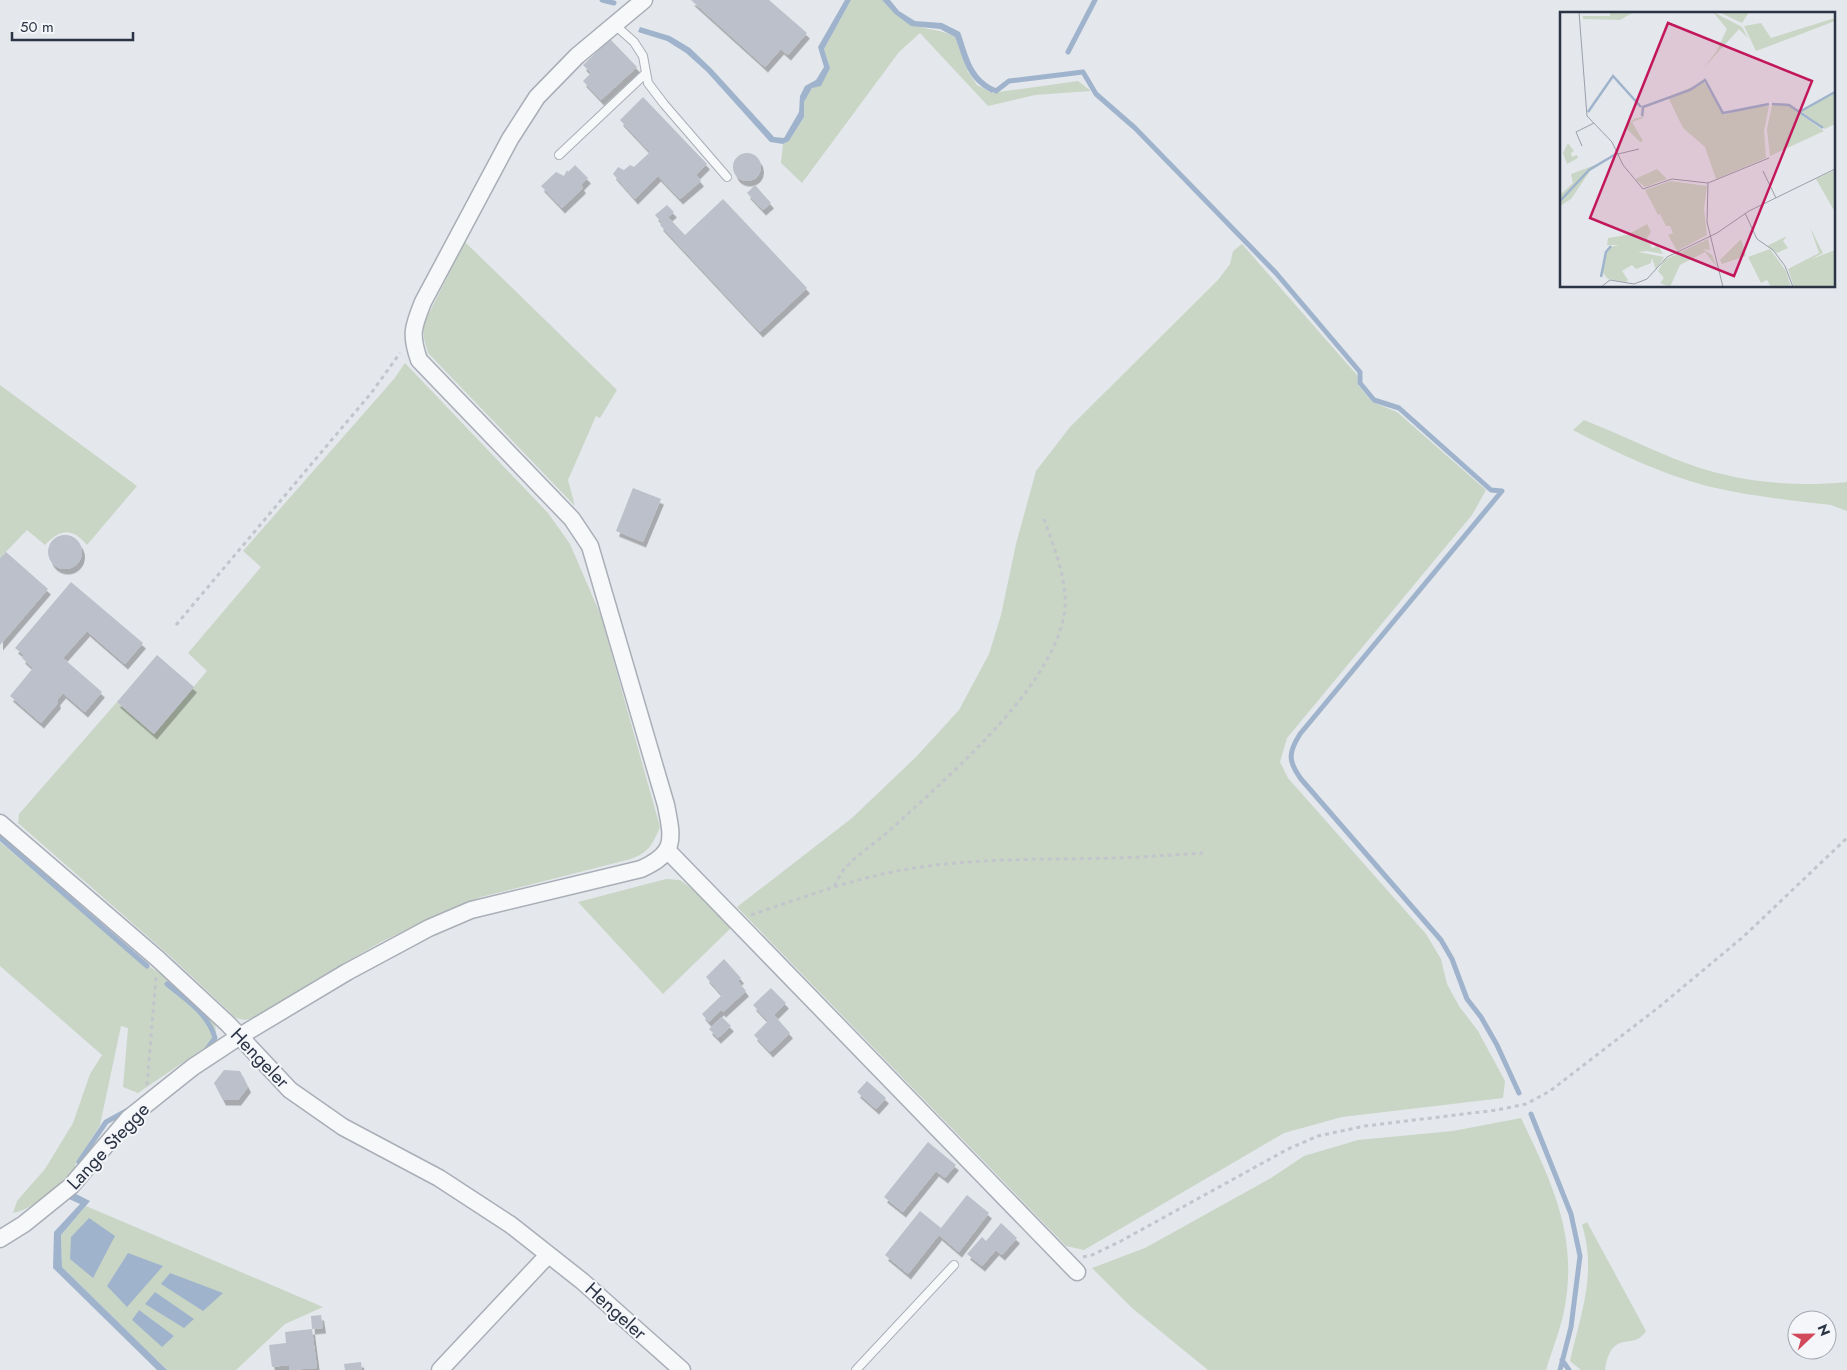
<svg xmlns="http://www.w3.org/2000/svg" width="1847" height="1370" font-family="Jost,sans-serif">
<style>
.green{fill:#c9d6c5;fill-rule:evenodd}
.water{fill:#9fb4cc}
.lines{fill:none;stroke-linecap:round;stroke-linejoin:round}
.stream{stroke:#9fb4cc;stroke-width:5}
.building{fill:#bbc0ca;filter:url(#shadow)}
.service-casing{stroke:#a9aeb7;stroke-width:10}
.minor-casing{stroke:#a9aeb7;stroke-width:19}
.path{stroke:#c2c5cb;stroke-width:3;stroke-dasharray:4 4;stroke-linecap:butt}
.service{stroke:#f7f8fa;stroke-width:8}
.minor{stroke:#f7f8fa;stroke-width:16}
.labels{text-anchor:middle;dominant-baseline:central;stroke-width:4;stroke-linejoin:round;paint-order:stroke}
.street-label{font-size:19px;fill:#2b3445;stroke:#f4f6f9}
.inset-river{fill:none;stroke:#9fb4cc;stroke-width:2.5}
.inset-road{fill:none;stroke:#9a9fa9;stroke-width:1}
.view{fill:#c2185b;fill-opacity:0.15;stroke:#c2185b;stroke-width:2.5}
.inset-edge{fill:none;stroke:#2b3445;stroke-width:2.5}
</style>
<defs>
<filter id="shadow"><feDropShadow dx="3" dy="5.5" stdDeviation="0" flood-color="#0004"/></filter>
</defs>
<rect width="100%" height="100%" fill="#e4e7ec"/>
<path class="green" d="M851,0H882C894,13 911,26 929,29C940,31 946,32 955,37L968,72L977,85L992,93L1078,81L1091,91L1035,95L988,106L920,33L899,52L802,183L781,163L783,144L789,141L804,117V102L812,88L830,68L824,49Z
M465,242L617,390L600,418L596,416L568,480L575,506L428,353L424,339L423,325Z
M1242,244L1357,375L1358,385L1372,402L1397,412L1486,490L1472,515L1287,738L1280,762L1288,778L1426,934L1441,959L1447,984L1459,1006L1478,1031L1505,1081L1503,1098L1342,1117L1284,1133L1084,1250L1066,1246L737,907L852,818L916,757L959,710L989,654L1001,615L1016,544L1036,471L1070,427L1218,280L1230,264L1233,251Z
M405,363L548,513L570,544L601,616L660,827C653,844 648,853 631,859L481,897L450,909L381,942L313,981L258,1017L245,1020L236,1018L170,956L18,823L19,814L117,702L154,734L207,671L188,653L261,567L243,551L394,379Z
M0,385L137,486L87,545C72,527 60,529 45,545L27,530L0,558Z
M1584,420C1615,432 1645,447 1675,459C1730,481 1788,488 1847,482V511L1831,505C1790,500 1747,496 1707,486C1661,474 1615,452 1573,430Z
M0,842L134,956L165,977L215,1023L216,1034L213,1042L138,1093L123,1087L128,1028L121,1026L100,1125L75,1165L77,1167C59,1183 38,1208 13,1213L17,1201L45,1169L73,1123L90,1074L102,1055L0,966Z
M666,879L680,880L695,891L732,927L663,994L578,902Z
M1521,1118C1552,1183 1579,1237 1564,1311C1560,1331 1552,1350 1546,1370H1208L1132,1308L1092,1268L1145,1248L1271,1178L1304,1156L1358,1140L1453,1131Z
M86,1206L323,1307L285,1324L236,1370H167L62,1267L61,1235ZM132,1320L174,1336L173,1337L162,1346Z
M1587,1222L1646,1331C1633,1352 1612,1327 1605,1370H1581L1570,1361C1581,1313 1597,1273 1582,1225Z"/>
<path class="water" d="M845,0H851L824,49L830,68L821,86L812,88L804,102V117L789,141L783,144L770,142L707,72L686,53L667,41L638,32L640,27L670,36L690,48L712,69L774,137L784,138L799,112L800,96L805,86L816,80L824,67L818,47Z
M882,0H890L899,11L915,21L942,23L960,32C969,57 971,76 995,88L992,93C966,79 965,63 955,37L940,29L911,26L895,14Z
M74,1193L90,1201L61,1235L62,1267L167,1370H157L53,1268L54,1232L80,1204L69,1199Z
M89,1218L115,1236L93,1278L70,1259L71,1237Z
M128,1253L163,1266L127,1307L107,1286Z
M170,1273L223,1293L203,1311L161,1284Z
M155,1292L194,1319L184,1328L145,1304Z
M139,1310L174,1336L162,1347L132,1320Z"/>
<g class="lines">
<path class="stream" d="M602,0L614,3
M1068,52L1095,0
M989,88L996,91L1009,81L1083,72L1096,94L1135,128L1276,273L1360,372V383L1374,400L1399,408L1491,490L1502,491L1300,734C1288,753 1288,761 1301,779L1441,940L1452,959L1467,999L1481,1017L1497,1045L1519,1093
M0,838L147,966
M167,984C185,999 208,1013 215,1038L206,1050
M1531,1114L1571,1214L1580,1256L1571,1327L1560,1370
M79,1162L106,1122L128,1110
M1562,1360L1569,1370"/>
</g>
<path class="building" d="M691,0H769L807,33L788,55L781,49L765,67Z
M610,39L637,67L601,100L583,81L591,73L583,65Z
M643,97L707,164L696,175L701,181L680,199L658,176L635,199L613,174L618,167L624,170L630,165L634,167L650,152L620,120Z
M733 167a14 14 0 1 1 28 0a14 14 0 1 1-28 0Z
M575,165L588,178L581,185L583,188L562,208L541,186L556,172L564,176L567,170L568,172Z
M755,185L771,203L763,210L747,193Z
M723,199L807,288L760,332L660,225L662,223L655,215L667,205L674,212L668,217L685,235Z
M633,488L661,499L643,542L616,531Z
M48 552a17 17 0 1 1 34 0a17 17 0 1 1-34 0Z
M6,552L48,589L0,645V558Z
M71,582L143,643L125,664L87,631L63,658L102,692L85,712L63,693L57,700L58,703L41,723L10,696L33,668L22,658L24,655L15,648Z
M157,655L194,687L154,734L117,702Z
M724,959L741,978L738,981L746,991L723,1012L721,1010L709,1022L702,1014L722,995L706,977Z
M771,988L786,1003L774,1015L790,1033L770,1052L754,1035L768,1021L753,1005Z
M722,1017L731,1026L718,1038L709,1029Z
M224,1070L240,1071L248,1087L238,1100H223L214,1083Z
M867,1081L886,1098L876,1109L857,1092Z
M928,1142L956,1165L945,1178L936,1171L903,1212L884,1197Z
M967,1195L989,1213L959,1252L939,1235L908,1274L885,1255L920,1211L941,1228Z
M1001,1223L1017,1238L1002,1255L996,1250L982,1266L967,1254L982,1237L986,1241Z
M321,1315L323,1328L312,1329L311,1316Z
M312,1329L317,1368L289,1370V1365L272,1367L269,1345L286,1343L285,1332Z
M361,1362L362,1370H345L344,1364Z"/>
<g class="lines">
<defs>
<path id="service" d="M615,25L634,42L643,56L648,83L664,104L727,177
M559,155L646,73
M856,1370L954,1265"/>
<path id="minor" d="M0,823L158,959L228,1024L290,1090L343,1127L439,1178L511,1225L582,1281L682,1370
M668,851L1077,1272
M0,1239L24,1224L71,1186L129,1118L193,1067L240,1036L347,972L429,928L471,910L641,869C676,853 673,840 666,805L590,546L572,519L419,360C410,334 413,327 423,302L510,139L537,97L577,56L644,0
M440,1370L548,1255"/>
</defs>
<use href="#service" class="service-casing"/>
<use href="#minor" class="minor-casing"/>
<path class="path" d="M176,625L372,392L400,353
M834,886C838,880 841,872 846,867C859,853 876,843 890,830C943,781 1071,674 1065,596C1063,568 1052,542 1043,516
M751,915C798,899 844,882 892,872C966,857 1041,860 1116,858C1145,857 1174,855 1203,853
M147,1085L156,977
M1083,1257L1092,1255L1121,1241L1288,1149L1318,1136L1365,1126L1497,1110L1526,1104L1550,1091L1659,1007L1743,937L1847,838"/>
<use href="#service" class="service"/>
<use href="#minor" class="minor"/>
</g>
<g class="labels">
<g class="street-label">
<text transform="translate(260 1058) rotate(46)">Hengeler</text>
<text transform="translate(108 1146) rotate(-47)">Lange Stegge</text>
<text transform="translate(616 1311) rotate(42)">Hengeler</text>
</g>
</g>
<g transform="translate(1560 12)">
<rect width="275" height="275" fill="#e4e7ec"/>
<path d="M50,0H74L60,8L23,7V4H50ZM153,0L182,15L188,26L179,17L142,58L156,40L167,17ZM159,0H189L182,11ZM275,6V9L196,39L184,14L201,11L211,26ZM144,70L164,103L189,95L209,94L204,119L206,146L156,167L145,135L123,116L108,85ZM275,81V112L265,117L241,99ZM212,93L229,94L264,119L210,144L207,117ZM86,95L83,106L72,110L83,129L80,130L65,115L74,107L82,105ZM8,131L14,139L11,141L12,145L17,143L18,146L7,152L3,141ZM46,149L30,159L11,187L0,194V183L13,171L11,162ZM97,157L107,167L85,175L75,167ZM275,158V200L256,167ZM111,169L147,174L144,197L147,223L117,239L108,223L113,221L110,214H106L100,202L98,203L85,178ZM87,212L91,220L87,226L92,236L98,234L103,242L87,239L78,240L104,245L96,258L92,246L91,251L76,257L72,253L62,259L68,268L66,270L48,267L43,261L47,240L50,235L59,233H47L48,226L67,223ZM250,215L263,241L252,247L275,238V275H234L228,257L259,241ZM227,224L223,229L228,236L217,241L207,234ZM148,227L150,238L143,237L152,243L157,255L145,240L120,253L110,275L100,271L104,266L98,259L104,248ZM181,227L186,244L162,252L160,248ZM210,237L226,259L231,275H211L207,268L201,271L188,245Z" fill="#c9d6c5"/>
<path class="inset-river" d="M212,92L229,93L263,116M241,99L275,80M28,100L53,64L81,95M82,104L83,95L130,78L145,68L163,101L209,92M0,189L29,158L56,142M41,265L46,240L51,234"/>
<path class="inset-road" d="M19,0L27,104L52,130L63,153L83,177L112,167L148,171L147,210L163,275M22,134L16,120L34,111M58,142L79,137M203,159L216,186M148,171L209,146M185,201L197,227L213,238L225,254L233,275M41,275L50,268L74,272L87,267L107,245L157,221L189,199L275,157"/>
<path class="view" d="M108,11L252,69L174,264L30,206Z"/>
<rect width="275" height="275" class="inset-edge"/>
</g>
<g transform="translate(1812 1335) rotate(68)"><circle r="24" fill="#f4f6f9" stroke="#a4a8b1"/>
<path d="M0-4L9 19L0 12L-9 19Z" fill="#d1495b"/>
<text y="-8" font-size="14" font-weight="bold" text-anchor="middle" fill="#2b3445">N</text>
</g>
<path d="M12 32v8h121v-8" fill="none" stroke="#2b3445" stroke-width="2.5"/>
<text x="20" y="32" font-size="15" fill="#2b3445" stroke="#f4f6f9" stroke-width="4" paint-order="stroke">50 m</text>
</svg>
